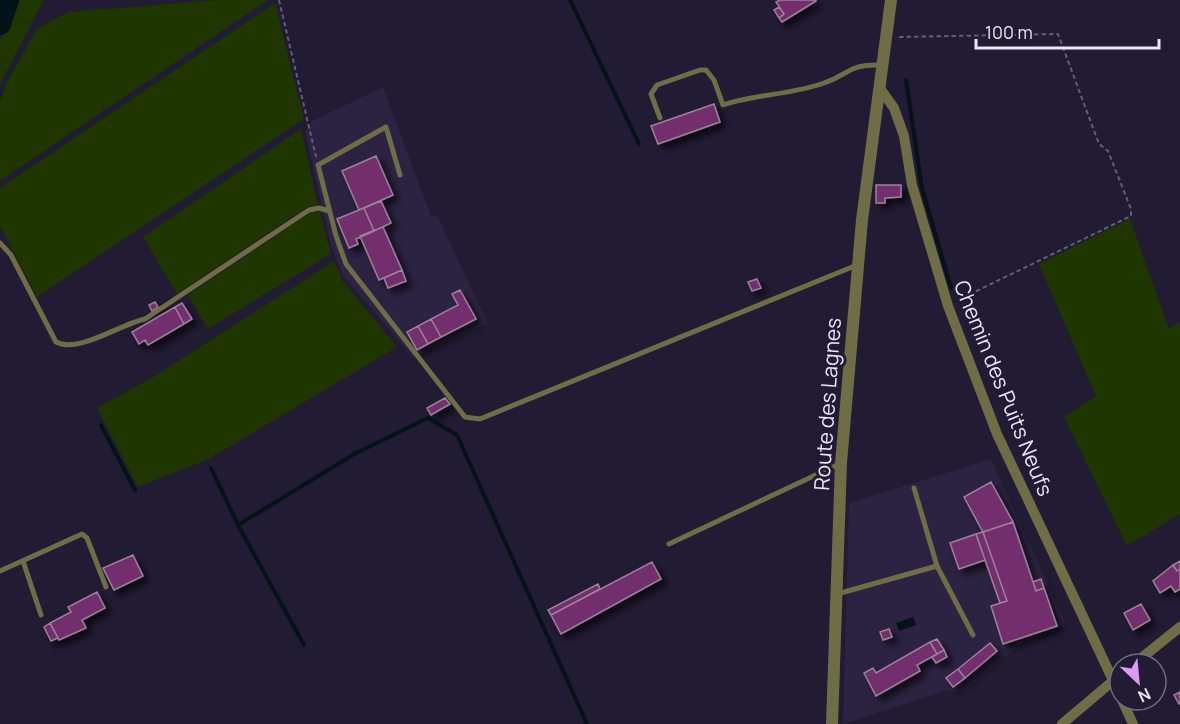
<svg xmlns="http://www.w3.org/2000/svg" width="1180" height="724" font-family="Manrope,sans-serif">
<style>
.built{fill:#2b2341}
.green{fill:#1f3600}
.water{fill:#031317}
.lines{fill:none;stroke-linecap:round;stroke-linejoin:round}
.stream{stroke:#031317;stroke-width:4}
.river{stroke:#031317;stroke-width:22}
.building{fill:#722d6d;stroke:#9c8298;stroke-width:1.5;filter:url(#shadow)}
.path{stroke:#635e73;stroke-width:2;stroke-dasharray:4.5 3;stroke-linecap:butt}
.service{stroke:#6e6d46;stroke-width:5}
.minor{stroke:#6e6d46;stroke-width:10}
.tertiary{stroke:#6e6d46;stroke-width:12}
.labels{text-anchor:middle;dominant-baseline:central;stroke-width:6;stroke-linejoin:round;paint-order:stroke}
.street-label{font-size:21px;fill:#e9e6f6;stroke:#211b33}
</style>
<defs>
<filter id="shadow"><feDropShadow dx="5.5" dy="5.5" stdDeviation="3" flood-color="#0009"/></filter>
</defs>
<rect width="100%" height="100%" fill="#211b33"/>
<path class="built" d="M383,87L431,216L437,215L488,324L413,357L343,276L331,246L305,132L312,121Z
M991,459L1066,624L1018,646L963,692L945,691L843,724L849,503Z"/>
<path class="green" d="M14,0H44L0,85V40Z
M220,0H268L0,181V101L5,85L37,29L68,12Z
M275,3L304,119L37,297L0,226V188Z
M301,129L318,205L307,207L177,294L143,237Z
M320,212L331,254L208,329L188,295L310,213Z
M1130,219L1169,329L1180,322V514L1127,546L1064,417L1096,396L1039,264Z
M334,261L343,281L397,347L209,459L138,487L97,408L155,376Z"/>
<path class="water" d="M913,617L916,625L899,631L896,623Z"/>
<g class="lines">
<path class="stream" d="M570,0L639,144
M906,80L922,188L951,288
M101,425L135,490
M211,468L238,525L356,453L428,418L457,435L587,724
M238,525L304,645"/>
<path class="river" d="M0,24L8,0"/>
</g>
<path class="building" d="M780,0H816V1L782,22L779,18L784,14L776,2Z
M779,7L784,14L779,18L774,10Z
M714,104L720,122L658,144L651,126Z
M376,156L393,195L359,210L342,171Z
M876,185H901V197L885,198V203H876Z
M381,201L391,223L374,231L364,208Z
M364,208L374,231L356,239L358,244L349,248L337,219Z
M383,227L402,270L379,280L360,236Z
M402,270L406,281L388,288L384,278Z
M757,279L761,288L752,291L748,282Z
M460,290L476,319L441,337L431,319L458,305L452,294Z
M155,302L158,307L152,311L149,305Z
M182,303L192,319L184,324L175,307Z
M175,307L184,324L148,345L145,340L139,344L132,332Z
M431,319L441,337L428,344L418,326Z
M418,326L428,344L417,350L407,332Z
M445,398L450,404L431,415L427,408Z
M991,482L1013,522L983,532L964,497Z
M1013,522L1036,591L1044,588L1057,626L1003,644L991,606L1007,601L983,532Z
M983,532L1007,601L1000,603L976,534Z
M976,534L985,560L959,569L950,543Z
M133,555L143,576L114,590L103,568Z
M1180,561V569L1177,571L1173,565Z
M652,562L661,579L561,634L551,615Z
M1173,565L1177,571L1180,569V589L1175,592L1171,586L1160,593L1153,581Z
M1041,579L1044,588L1036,591L1033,582Z
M598,584L600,589L551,615L548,610Z
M97,592L105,608L82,620L86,628L59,640L50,623L71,612L68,607Z
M1141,604L1150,620L1133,630L1124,613Z
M50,623L58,638L51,641L44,627Z
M889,629L892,637L883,640L880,632Z
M937,639L944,650L937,654L930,642Z
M930,642L937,654L917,665L920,671L876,696L864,673L873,668L876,673Z
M990,643L997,651L965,678L958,669Z
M944,650L947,657L936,663L932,657Z
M958,669L965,678L953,687L946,678Z
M1180,692V704H1179L1174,695Z"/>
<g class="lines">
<path class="path" d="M279,0L316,157
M899,37L1058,34L1099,144L1108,151L1131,209V216L958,300"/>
<path class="service" d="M660,118L651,94L657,85L700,70H706L714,80L723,105C755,94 791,95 824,83C850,74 848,64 881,65
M400,175L386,127L318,165L336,236L346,264L465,417L480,419L857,265
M0,243L11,255L56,342C78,354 120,324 145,319L309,210L319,208L329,211
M914,488L937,566
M669,544L839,464
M23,561L41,615
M0,571L82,534L87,538L106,587
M837,594L937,566L973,635"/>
<path class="minor" d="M879,87L894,108L904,136L912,185L948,306L997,434L1120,695
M1134,664L1180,627
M1122,700L1133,724
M1062,724L1120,675"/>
<path class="tertiary" d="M832,724L841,463L862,220L891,0"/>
</g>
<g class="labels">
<g class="street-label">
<text transform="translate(1004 388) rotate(68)">Chemin des Puits Neufs</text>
<text transform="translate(827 404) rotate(-86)">Route des Lagnes</text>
</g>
</g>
<g transform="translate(1138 682) rotate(154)"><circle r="28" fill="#211b33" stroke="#716c81" stroke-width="1.5"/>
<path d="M0-4.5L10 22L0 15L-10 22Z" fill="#dd99f4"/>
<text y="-9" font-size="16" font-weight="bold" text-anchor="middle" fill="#e9e6f6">N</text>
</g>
<path d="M976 39v9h183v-9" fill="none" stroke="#e9e6f6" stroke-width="3"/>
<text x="985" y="39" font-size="18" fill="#e9e6f6" stroke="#211b33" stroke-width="4.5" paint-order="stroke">100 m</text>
</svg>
